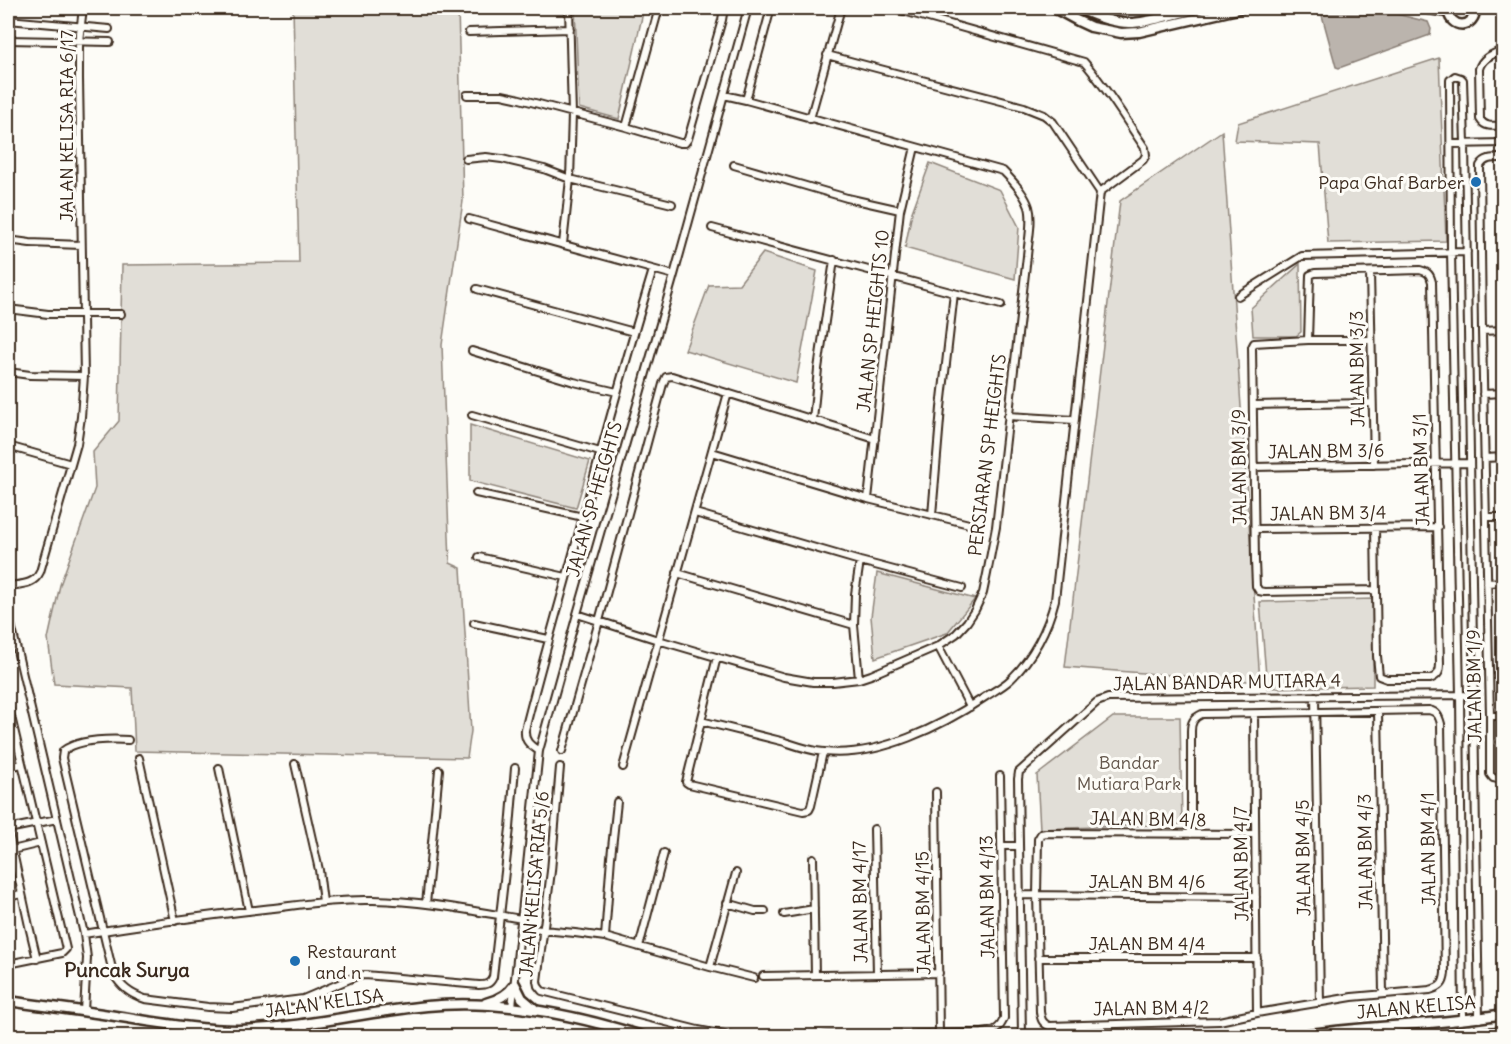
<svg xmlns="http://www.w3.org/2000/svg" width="1511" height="1044" font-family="Delius,sans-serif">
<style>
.green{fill:#e1ded7;stroke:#8e847a;stroke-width:1.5}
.water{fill:#bbb4ad;stroke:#887d74;stroke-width:1.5}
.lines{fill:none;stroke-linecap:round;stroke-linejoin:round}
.street-casing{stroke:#3b2a1e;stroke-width:10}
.secondary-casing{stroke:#3b2a1e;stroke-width:13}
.street{stroke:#fdfcf7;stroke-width:6}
.secondary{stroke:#fdfcf7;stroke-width:8}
.poi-dot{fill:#1f6fb2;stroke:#fdfcf7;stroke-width:2}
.labels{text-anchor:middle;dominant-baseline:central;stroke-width:6;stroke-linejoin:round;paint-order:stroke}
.street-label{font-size:18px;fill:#3b2a1e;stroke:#fdfcf7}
.poi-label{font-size:18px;fill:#3b2a1e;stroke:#fdfcf7;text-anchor:end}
.park-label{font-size:18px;fill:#64574c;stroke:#fdfcf7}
.neighbourhood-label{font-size:20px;font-weight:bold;fill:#3b2a1e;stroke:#fdfcf7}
</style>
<rect width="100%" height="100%" fill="#fdfcf7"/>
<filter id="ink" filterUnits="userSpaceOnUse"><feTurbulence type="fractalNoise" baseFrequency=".0167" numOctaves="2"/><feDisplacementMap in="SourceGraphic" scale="12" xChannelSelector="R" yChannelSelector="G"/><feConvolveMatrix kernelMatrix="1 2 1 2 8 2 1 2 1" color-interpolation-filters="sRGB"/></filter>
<g filter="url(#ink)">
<path class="green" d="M293,8H458L463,201L442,345L450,563L461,568L471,731L467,758L135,751L132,688L54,684L48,639L60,585L95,488L93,452L119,421L122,265L299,263Z
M575,8H644L619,119L579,108Z
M1439,58L1446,241L1328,243L1320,144L1235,141L1238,123Z
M1222,131L1260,682L1065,667L1120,201Z
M930,163L1000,190L1019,227L1015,279L905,248L912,212Z
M763,253L817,271L796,383L685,350L709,285L739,284Z
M1300,264L1301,332L1296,336H1253L1251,308Z
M470,425L590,461L576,508L470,481Z
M877,573L975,599L947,633L875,658L871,617Z
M1373,599V686L1267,688L1260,602Z
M1113,717H1180L1182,824L1040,829L1037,775Z"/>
<path class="water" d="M1320,8H1373L1428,22L1431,29L1430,35L1339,68L1336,67Z"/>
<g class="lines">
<defs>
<path id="street" d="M86,8L109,9
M893,8L1084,62C1107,88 1125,119 1145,148L1146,155L1143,160L1100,192
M8,20L109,29
M469,32L570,29
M8,40L110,42
M1504,49C1494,54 1482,57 1479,69L1480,119C1485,128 1494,126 1504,125
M467,95H502L516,98L626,127L680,143H685L688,139L722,20L724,8
M746,100L771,8
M810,119L841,8
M626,127L659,8
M1451,144L1504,143
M1504,158C1494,158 1485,157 1480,166L1482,331L1490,716V774L1493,778L1504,780
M466,159L486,157L502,159L544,169L570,179L672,204
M734,165L847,198L900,210
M469,219L674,275
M712,228L954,293L1001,305
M8,240L30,243L81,245
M563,244L570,179L572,114L569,8
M1370,272L1374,465
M477,289L634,332
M1238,296L1302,256L1467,252
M8,309L48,314H121
M1482,331L1504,330
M1308,340L1310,275L1315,273L1420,270C1428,272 1430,274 1432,282L1440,664C1440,672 1438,676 1430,679H1387L1379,676L1377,656L1375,528
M1371,340H1308L1254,343L1252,347L1255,561L1256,586L1259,591L1264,592L1376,590
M472,351L574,382L617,392
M8,372L30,375L84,376
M1483,394L1504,393
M1253,405L1372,403
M472,415L600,452
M1008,416L1074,420
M813,420L818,369L834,260
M8,446L71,464
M712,452L868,499L969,524
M8,456L10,447
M1485,458L1504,457
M1254,467L1470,463
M476,493L583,517
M868,499L900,210L915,147
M695,513L860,561L962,588
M932,515L941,408L954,293
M1486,517H1504
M1256,529L1438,527
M479,557L566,577
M677,573L854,625
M1487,583L1504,582
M8,586C21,584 34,585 40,572L77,444L81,417L84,376L79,79V41L83,8
M8,612L84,934L87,958L84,1011
M577,614L658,640L784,677L813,682H833L859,679L871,675L938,646L956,634L967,622L975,610L983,593L987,574L996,527L1027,256C1028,242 1033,220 1029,207C1025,194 1013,181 1003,171L746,100L724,95
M474,623L548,639
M938,646L970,707
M717,657L686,782L689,784L803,811L809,810L811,806L823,752
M859,679L854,625L855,594L860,561
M1315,696L1320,1003
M8,704L66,949L62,953L8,964
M1378,711L1383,993
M1254,714L1257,1013
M1490,716H1504
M701,721C729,728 757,735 785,742C797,746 811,751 824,752C878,758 942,726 985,697C994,691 1004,686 1011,679C1033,658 1048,628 1055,600L1100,192L1053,122L1044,115L1024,107L827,55
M128,740C109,739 79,739 63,751L62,758L113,973C121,987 130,994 145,999L208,1007L232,1008L303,999L357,976L365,975L479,985C486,985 490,984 493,977L510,828L515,768
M539,751C530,745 524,741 525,730C543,658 564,588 583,517C605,435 628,352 653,270
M562,751L599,621L663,384L666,377L672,376L875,439
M139,758L175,921
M295,764L319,870L323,902
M8,767L22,764
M560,767L551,871L537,981L538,986L542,991L698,1030L730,1036
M623,767L728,393
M219,768L249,911
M936,792L939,1034
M874,829L877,974
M1191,834V731C1191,723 1193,718 1202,714L1429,710C1437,712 1439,716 1441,724L1445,973C1444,984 1441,987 1430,990L1352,997L1257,1013L1219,1021L1049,1026C1042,1023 1041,1019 1040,1012L1037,895L1038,839L1041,834L1046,833L1255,834
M1001,846H1018
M12,850L41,843
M813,858L815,975
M1019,895L1256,897
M8,897L21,894
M727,903L755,911H765
M426,904L439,770
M784,914L814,909
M521,928L575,933L605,937L710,967L754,978
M84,934C144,924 204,916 264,909C300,905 337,899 373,900C424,901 473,911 522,919
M605,937L611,857L617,802
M639,947L664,853
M1038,958H1257
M37,959L29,926L8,829L57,819
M710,967L736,873
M763,976L939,973
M512,1007L539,751L577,614L674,275L748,8
M1463,1020L1460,695L1451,252L1450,84V80L1455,76L1461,78L1463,80L1465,143L1479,1019
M305,1023V1036
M825,1036L982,1033C993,1032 1000,1030 1004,1018L1000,776
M1022,1036L1018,779L1019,772L1097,702L1108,698L1475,695
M1434,1036L1504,1030"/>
<path id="secondary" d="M1054,8L1078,21L1091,27L1121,33L1139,32L1242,8
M1078,8C1094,16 1115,24 1133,23C1155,21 1178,13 1199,8
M1423,8L1448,12
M1448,8C1448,30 1476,30 1475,8
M8,1001C50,1007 92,1012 134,1019C167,1024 204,1030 238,1030C301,1028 364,1012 427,1006C500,999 573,1014 642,1036
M486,1003C498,1000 508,995 515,984L522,998L535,1009
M1296,1036C1365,1025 1435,1026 1504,1014"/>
</defs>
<use href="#street" class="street-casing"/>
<use href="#secondary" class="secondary-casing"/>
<use href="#street" class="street"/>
<use href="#secondary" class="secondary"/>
</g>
</g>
<g class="poi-dot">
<circle cx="1476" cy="182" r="6"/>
<circle cx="295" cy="961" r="6"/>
</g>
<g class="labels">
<g class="street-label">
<text transform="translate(66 126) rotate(-90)">JALAN KELISA RIA 6/17</text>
<text transform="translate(873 321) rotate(-84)">JALAN SP HEIGHTS 10</text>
<text transform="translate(1357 369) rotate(-91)">JALAN BM 3/3</text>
<text transform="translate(1326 451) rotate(-1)">JALAN BM 3/6</text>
<text transform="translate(987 455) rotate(-83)">PERSIARAN SP HEIGHTS</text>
<text transform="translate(1239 467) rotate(-91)">JALAN BM 3/9</text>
<text transform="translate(1421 470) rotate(-92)">JALAN BM 3/1</text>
<text transform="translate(594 499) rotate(-74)">JALAN SP HEIGHTS</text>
<text transform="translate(1328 513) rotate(-1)">JALAN BM 3/4</text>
<text transform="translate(1227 682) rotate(-1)">JALAN BANDAR MUTIARA 4</text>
<text transform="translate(1474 686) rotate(-91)">JALAN BM 1/9</text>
<text transform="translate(1148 819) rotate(1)">JALAN BM 4/8</text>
<text transform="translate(1428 849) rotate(-91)">JALAN BM 4/1</text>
<text transform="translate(1365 852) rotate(-91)">JALAN BM 4/3</text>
<text transform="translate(1303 858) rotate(-91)">JALAN BM 4/5</text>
<text transform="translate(1241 864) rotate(-91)">JALAN BM 4/7</text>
<text x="1147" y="881">JALAN BM 4/6</text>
<text transform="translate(534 884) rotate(-85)">JALAN KELISA RIA 5/6</text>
<text transform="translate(987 897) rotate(-91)">JALAN BM 4/13</text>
<text transform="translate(860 902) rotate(-91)">JALAN BM 4/17</text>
<text transform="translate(923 913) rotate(-91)">JALAN BM 4/15</text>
<text x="1147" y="943">JALAN BM 4/4</text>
<text transform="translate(324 1003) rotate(-8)">JALAN KELISA</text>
<text transform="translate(1416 1007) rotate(-5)">JALAN KELISA</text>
<text transform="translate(1151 1008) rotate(-1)">JALAN BM 4/2</text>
</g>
<g class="poi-label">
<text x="1464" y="182">Papa Ghaf Barber</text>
<text x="307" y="951" text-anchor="start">Restaurant<tspan x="307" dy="21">l and n</tspan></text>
</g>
<g class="park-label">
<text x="1129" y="762">Bandar<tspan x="1129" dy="21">Mutiara Park</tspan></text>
</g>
<g class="neighbourhood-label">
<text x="127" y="969">Puncak Surya</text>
</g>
</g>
<rect width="1511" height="1044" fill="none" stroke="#fdfcf7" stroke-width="30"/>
<rect x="15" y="15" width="1481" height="1014" fill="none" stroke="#3b2a1e" stroke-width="2" filter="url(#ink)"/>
</svg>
